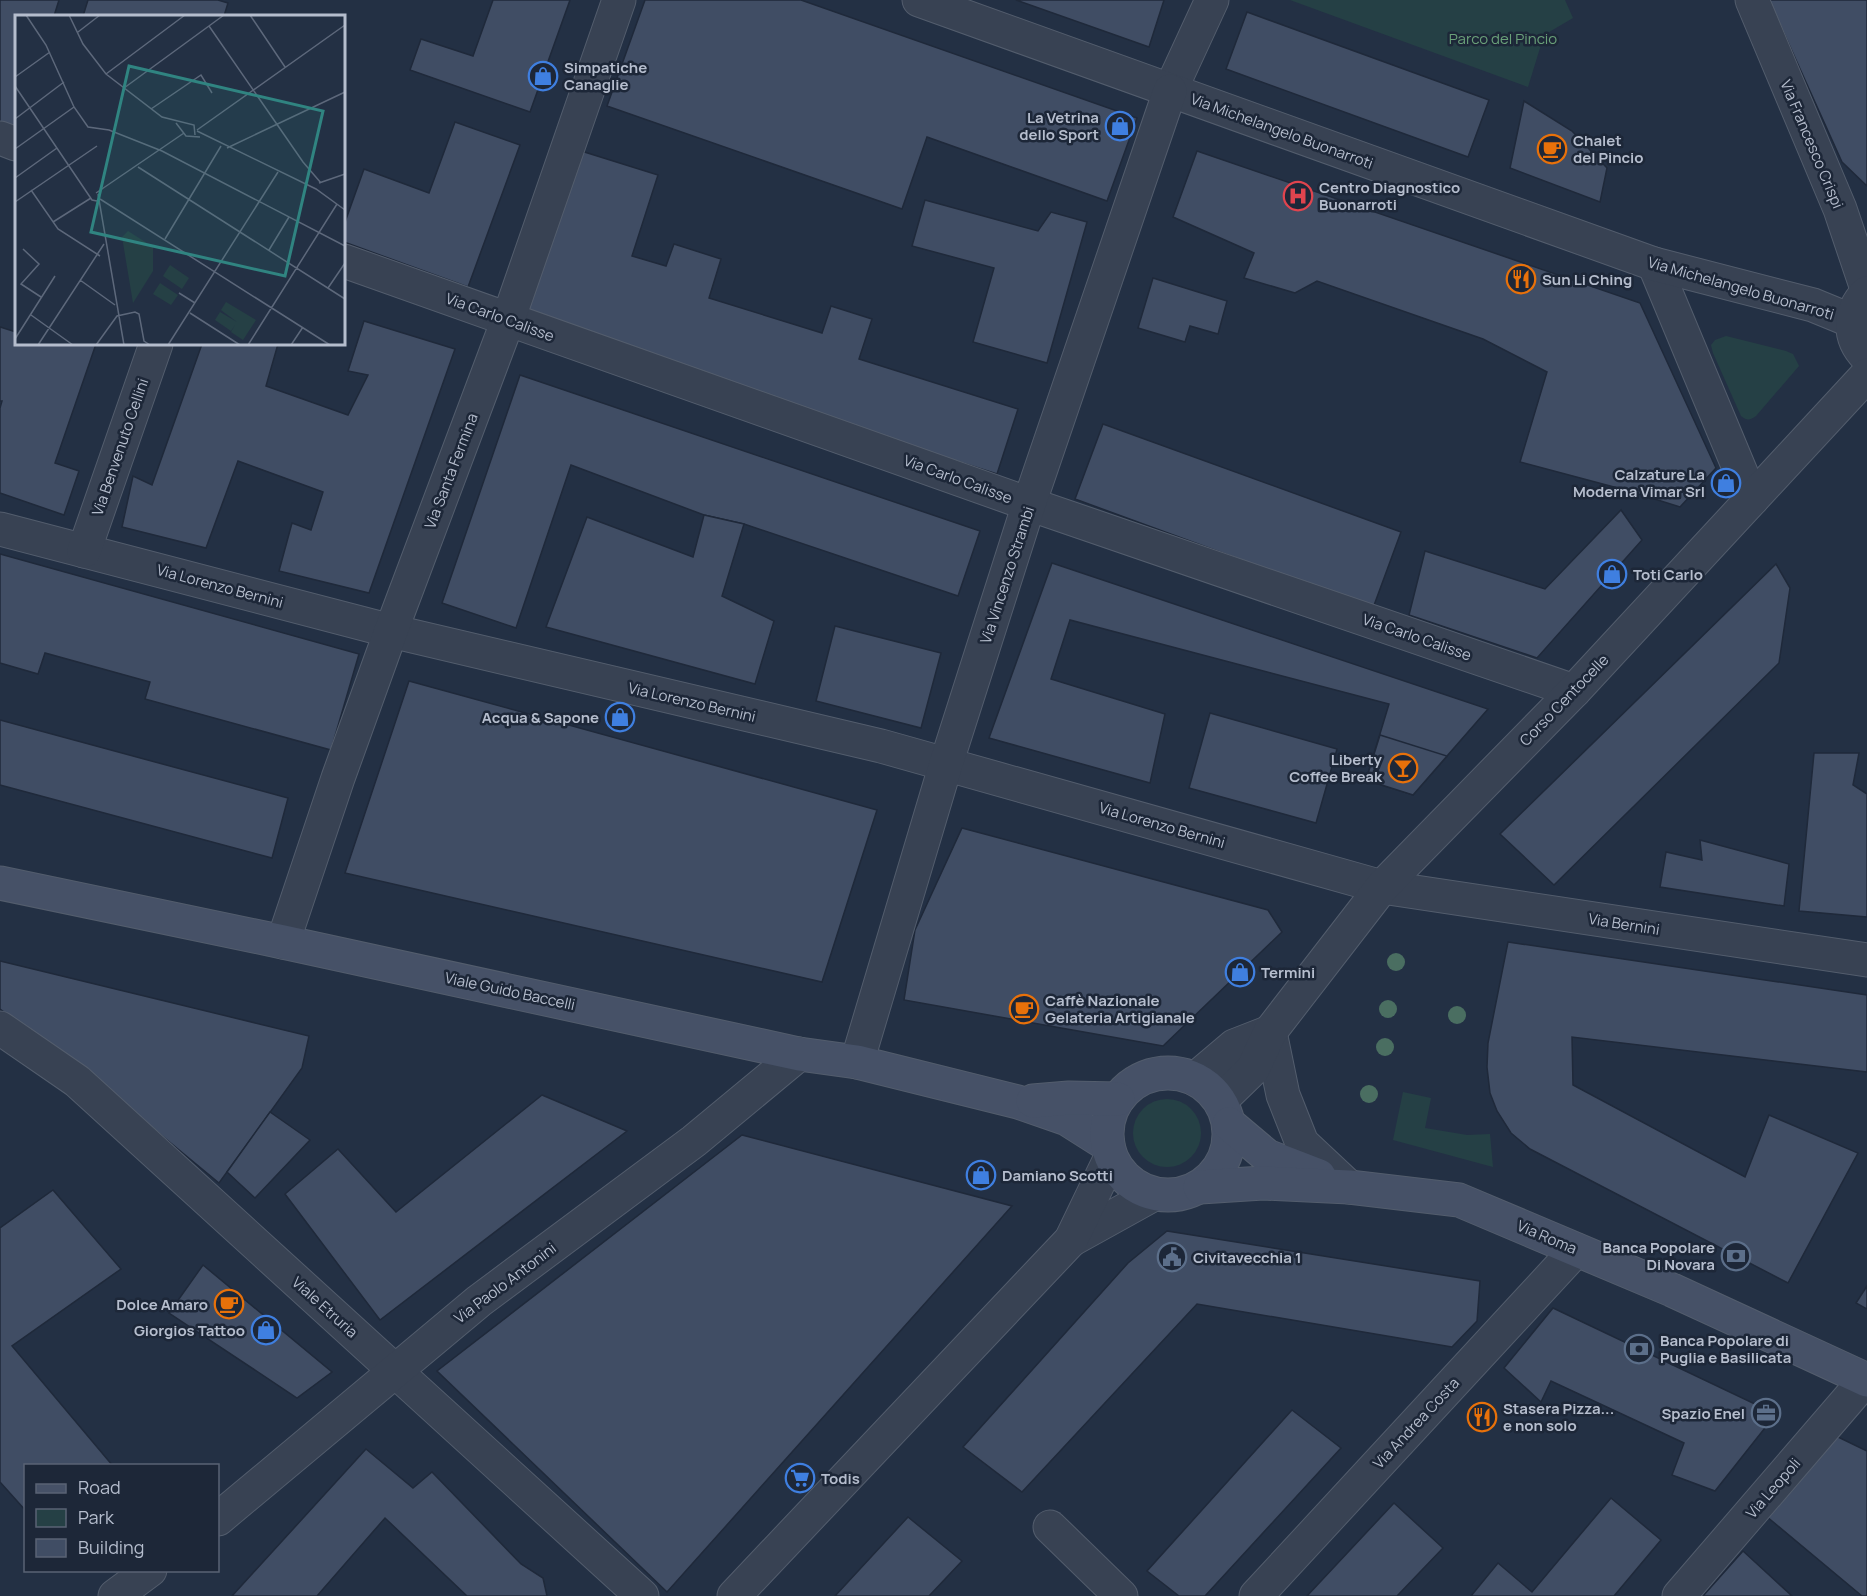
<svg xmlns="http://www.w3.org/2000/svg" width="1867" height="1596" font-family="Manrope,sans-serif">
<style>
.green{fill:#254045}
.building{fill:#404d64;stroke:#1f293a;stroke-width:1.5}
.lines{fill:none;stroke-linecap:round;stroke-linejoin:round}
.pedestrian-casing{stroke:#535d6d;stroke-width:35}
.minor-casing{stroke:#535d6d;stroke-width:35}
.tertiary-casing{stroke:#535d6d;stroke-width:35}
.secondary-casing{stroke:#535d6d;stroke-width:35}
.pedestrian{stroke:#384253;stroke-width:33}
.minor{stroke:#384253;stroke-width:33}
.tertiary{stroke:#384253;stroke-width:33}
.secondary{stroke:#465167;stroke-width:33}
.tree{fill:#4a6e61}
.labels{text-anchor:middle;dominant-baseline:central;stroke-width:5;stroke-linejoin:round;paint-order:stroke}
.park-label{font-size:15px;fill:#6aa079;stroke:#1d2738}
.poi-label{font-size:15px;font-weight:bold;fill:#b5bdcd;stroke:#1d2738;text-anchor:start}
.street-label{font-size:15px;fill:#b5bdcd;stroke:#1d2738}
.inset-road{fill:none;stroke:#5d687b;stroke-width:1.5}
.view{fill:#308481;fill-opacity:0.15;stroke:#308481;stroke-width:3}
.inset-edge{fill:none;stroke:#b5bdcd;stroke-width:3}
</style>
<rect width="100%" height="100%" fill="#233044"/>
<g class="green">
<polygon points="1290,0 1565,0 1573,18 1544,35 1528,87"/>
<path d="M 1726,336 L 1786,351 L 1793,354 L 1799,366 L 1756,416 C 1750,420 1747,421 1741,416 L 1713,353 L 1711,345 L 1715,340 Z"/>
<polygon points="1403,1092 1431,1098 1425,1128 1467,1135 1490,1134 1493,1167 1393,1140"/>
<circle cx="1167" cy="1133" r="34"/>
</g>
<g class="building">
<polygon points="0,0 59,0 54,16 16,16 16,128 0,123"/>
<polygon points="88,0 218,0 228,3 224,16 83,16"/>
<polygon points="493,0 570,0 530,112 410,70 421,39 473,56"/>
<polygon points="645,0 801,0 1137,118 1107,201 927,137 902,209 607,106"/>
<polygon points="1016,0 1164,0 1149,47"/>
<polygon points="1769,0 1867,0 1867,186 1842,162"/>
<polygon points="1247,12 1489,100 1468,157 1226,69"/>
<polygon points="1524,101 1572,131 1607,168 1600,202 1510,168"/>
<polygon points="455,122 520,145 468,287 344,242 344,225 364,169 429,193"/>
<polygon points="578,150 658,175 632,256 666,266 674,244 721,259 709,298 822,333 831,306 872,319 859,359 1018,409 997,474 522,322"/>
<polygon points="1197,151 1640,303 1716,468 1680,507 1629,491 1520,462 1547,372 1483,339 1317,281 1295,293 1244,278 1254,253 1173,217"/>
<polygon points="925,200 1038,231 1051,212 1087,222 1047,363 973,342 994,268 912,246"/>
<polygon points="1153,278 1227,301 1218,334 1190,326 1185,342 1138,328"/>
<polygon points="364,321 455,349 369,593 279,571 292,523 311,530 323,492 238,461 206,548 122,527 133,476 152,485 202,344 278,344 266,386 348,415 368,375 348,371"/>
<polygon points="0,327 16,332 16,344 96,344 55,463 79,471 64,515 0,493 0,408 2,401 0,401"/>
<polygon points="520,375 980,531 958,596 744,524 704,515 571,465 516,628 442,603"/>
<polygon points="1103,424 1401,532 1373,608 1075,499"/>
<polygon points="1621,510 1642,540 1537,658 1409,615 1425,551 1545,589"/>
<polygon points="704,515 744,524 722,596 774,621 755,684 546,627 587,517 693,557"/>
<polygon points="0,554 359,654 331,750 145,699 150,682 45,653 38,674 0,663"/>
<polygon points="1052,563 1488,709 1413,795 1366,780 1389,704 1070,620 1051,679 1165,714 1150,783 989,738"/>
<polygon points="1776,564 1790,588 1779,663 1554,885 1500,834"/>
<polygon points="835,626 941,653 921,728 816,701"/>
<polygon points="409,681 877,810 822,982 345,873"/>
<polygon points="1210,713 1337,749 1316,823 1189,788"/>
<polygon points="0,720 288,798 272,858 0,785"/>
<polygon points="1380,735 1447,756 1413,795 1366,780"/>
<polygon points="1814,753 1859,753 1853,785 1867,794 1867,917 1799,911"/>
<polygon points="962,828 1268,910 1282,932 1163,1046 904,1000 915,930"/>
<polygon points="1700,840 1789,864 1784,906 1660,887 1666,852 1702,860"/>
<polygon points="1508,942 1867,995 1867,1072 1572,1037 1573,1085 1745,1177 1769,1115 1858,1153 1788,1283 1530,1149 1511,1133 1497,1111 1490,1093 1487,1067 1488,1043"/>
<polygon points="0,961 309,1036 302,1068 219,1183 103,1087 0,1009"/>
<polygon points="542,1095 627,1131 380,1320 285,1194 338,1149 396,1212"/>
<polygon points="270,1112 310,1140 255,1198 227,1172"/>
<polygon points="742,1135 1012,1206 667,1592 437,1371"/>
<polygon points="53,1190 121,1269 12,1346 113,1466 26,1466 26,1511 0,1482 0,1228"/>
<polygon points="1167,1231 1480,1281 1477,1321 1452,1347 1197,1304 1022,1492 963,1447 1128,1263"/>
<polygon points="203,1265 332,1372 297,1398 169,1313"/>
<polygon points="1867,1286 1867,1309 1856,1303"/>
<polygon points="1553,1308 1776,1414 1715,1491 1672,1475 1684,1443 1551,1381 1541,1402 1504,1368"/>
<polygon points="1292,1410 1341,1448 1205,1596 1179,1596 1147,1571"/>
<polygon points="1836,1436 1867,1451 1867,1596 1862,1596 1766,1516"/>
<polygon points="366,1449 413,1488 432,1472 521,1564 543,1578 547,1596 467,1596 385,1518 317,1596 232,1596"/>
<polygon points="1611,1498 1661,1540 1614,1596 1471,1596 1498,1563 1532,1592"/>
<polygon points="1394,1503 1443,1548 1397,1596 1307,1596"/>
<polygon points="908,1517 962,1561 929,1596 835,1596"/>
<polygon points="1743,1551 1792,1596 1703,1596"/>
</g>
<g class="lines">
<g class="pedestrian-casing">
<g id="pedestrian">
<polyline points="1170,91 1212,0"/>
<polyline points="1654,264 1752,499"/>
</g>
</g>
<g class="minor-casing">
<g id="minor">
<polyline points="919,0 1654,264 1813,305 1852,321"/>
<polyline points="0,138 16,144"/>
<polyline points="344,261 1029,504 1574,691"/>
<polyline points="0,529 391,631 881,746 1382,887 1867,960"/>
<polyline points="84,551 156,344"/>
<polyline points="283,942 338,778 391,631 508,320 619,0"/>
<polyline points="0,1028 77,1081 642,1596"/>
<polyline points="857,1062 946,764 1029,504 1170,91"/>
<polyline points="218,1519 479,1301 694,1141 799,1054"/>
<polyline points="1050,1527 1121,1596"/>
<polyline points="115,1596 150,1570"/>
<polyline points="1256,1596 1576,1250"/>
<polyline points="1679,1596 1866,1379"/>
</g>
</g>
<g class="tertiary-casing">
<g id="tertiary">
<polyline points="1752,0 1840,209 1867,289"/>
<path d="M 1867,293 C 1848,312 1848,338 1867,357"/>
<polyline points="1270,1032 1283,1095 1302,1143 1349,1187"/>
<polyline points="1195,1079 1234,1046 1270,1032"/>
<polyline points="1220,1101 1253,1069 1270,1032 1382,887 1574,691 1867,375"/>
<polyline points="1071,1240 1154,1194"/>
<polyline points="734,1596 1071,1240 1111,1157"/>
</g>
</g>
<g class="secondary-casing">
<g id="secondary">
<polyline points="0,883 283,942 799,1054 857,1062 1018,1102 1067,1119 1108,1145"/>
<circle cx="1168" cy="1134" r="61"/>
<polyline points="1033,1101 1069,1098 1118,1099"/>
<polyline points="1229,1124 1267,1156 1319,1176"/>
<polyline points="1200,1187 1263,1183 1349,1187 1459,1200 1672,1290 1867,1380"/>
</g>
</g>
<use href="#pedestrian" class="pedestrian"/>
<use href="#minor" class="minor"/>
<use href="#tertiary" class="tertiary"/>
<use href="#secondary" class="secondary"/>
</g>
<g class="tree">
<circle cx="1396" cy="962" r="9"/>
<circle cx="1388" cy="1009" r="9"/>
<circle cx="1457" cy="1015" r="9"/>
<circle cx="1385" cy="1047" r="9"/>
<circle cx="1369" cy="1094" r="9"/>
</g>
<defs>
<g id="shop-ring" transform="scale(1.5)"><circle r="9.5" fill="#1d2738" stroke="#3f7fe0" stroke-width="1.5"/><path d="M-5-2.5h2.3a2.7 3.5 0 0 1 5.4 0H5L5.5 6h-11ZM-1.5-2.5h3a1.5 2.3 0 0 0-3 0Z" fill="#3f7fe0"/></g>
<g id="cafe-ring" transform="scale(1.5)"><circle r="9.5" fill="#1d2738" stroke="#e8710a" stroke-width="1.5"/><path d="M-5.5-4.5H6V0H3Q3 3.5 0 3.5H-2.5Q-5.5 3.5-5.5 0ZM3-3.2v2h1.7v-2ZM-6 4.5H4V6H-6Z" fill="#e8710a"/></g>
<g id="hospital-ring" transform="scale(1.5)"><circle r="9.5" fill="#1d2738" stroke="#e0444e" stroke-width="1.5"/><path d="M-5-5h3v3.5h4V-5h3V5h-3V1.5h-4V5h-3Z" fill="#e0444e"/></g>
<g id="restaurant-ring" transform="scale(1.5)"><circle r="9.5" fill="#1d2738" stroke="#e8710a" stroke-width="1.5"/><path d="M-5-6h1v4h1v-4h1v4h1v-4h1v5L-1.5 .5V6h-2V.5L-5-1ZM5-6V6H3V1.5H1.5Q1.5-4 5-6Z" fill="#e8710a"/></g>
<g id="bar-ring" transform="scale(1.5)"><circle r="9.5" fill="#1d2738" stroke="#e8710a" stroke-width="1.5"/><path d="M-6-5H6L.8 .8V4.5H3.5V6h-7V4.5H-.8V.8Z" fill="#e8710a"/></g>
<g id="bank-ring" transform="scale(1.5)"><circle r="9.5" fill="#1d2738" stroke="#5c6f8a" stroke-width="1.5"/><path d="M-6-4H6V4H-6ZM0-2.3a2.3 2.3 0 1 0 0 4.6a2.3 2.3 0 1 0 0-4.6Z" fill="#5c6f8a"/></g>
<g id="civic-ring" transform="scale(1.5)"><circle r="9.5" fill="#1d2738" stroke="#5c6f8a" stroke-width="1.5"/><path d="M-.6-6.5H3V-4.5H.6V-3L4-1V1h2V6H-6V1h2V-1L-.6-3ZM-1.2 2.5V6h2.4V2.5Z" fill="#5c6f8a"/></g>
<g id="office-ring" transform="scale(1.5)"><circle r="9.5" fill="#1d2738" stroke="#5c6f8a" stroke-width="1.5"/><path d="M-6-3h4V-5.5h4V-3h4V5H-6ZM-1-4.5V-3h2v-1.5ZM-6 0V1H6V0Z" fill="#5c6f8a"/></g>
<g id="supermarket-ring" transform="scale(1.5)"><circle r="9.5" fill="#1d2738" stroke="#3f7fe0" stroke-width="1.5"/><path d="M-6-5.5h2.5l.6 2H6L4.5 2H-2.5L-4.4-4H-6ZM-1.5 3.2a1.3 1.3 0 1 0 .1 0ZM3 3.2a1.3 1.3 0 1 0 .1 0Z" fill="#3f7fe0"/></g>
</defs>
<g fill-rule="evenodd">
<use href="#shop-ring" x="543" y="76"/>
<use href="#shop-ring" x="1120" y="126"/>
<use href="#cafe-ring" x="1552" y="149"/>
<use href="#hospital-ring" x="1298" y="196"/>
<use href="#restaurant-ring" x="1521" y="279"/>
<use href="#shop-ring" x="1726" y="483"/>
<use href="#shop-ring" x="1612" y="574"/>
<use href="#shop-ring" x="620" y="717"/>
<use href="#bar-ring" x="1403" y="768"/>
<use href="#shop-ring" x="1240" y="972"/>
<use href="#cafe-ring" x="1024" y="1009"/>
<use href="#shop-ring" x="981" y="1175"/>
<use href="#bank-ring" x="1736" y="1256"/>
<use href="#civic-ring" x="1172" y="1257"/>
<use href="#cafe-ring" x="229" y="1304"/>
<use href="#shop-ring" x="266" y="1330"/>
<use href="#bank-ring" x="1639" y="1349"/>
<use href="#office-ring" x="1766" y="1413"/>
<use href="#restaurant-ring" x="1482" y="1417"/>
<use href="#supermarket-ring" x="800" y="1478"/>
</g>
<g class="labels">
<g class="park-label">
<text x="1503" y="38">Parco del Pincio</text>
</g>
<g class="poi-label">
<text x="564" y="67">Simpatiche<tspan x="564" dy="17">Canaglie</tspan></text>
<text x="1099" y="117" text-anchor="end">La Vetrina<tspan x="1099" dy="17">dello Sport</tspan></text>
<text x="1573" y="140">Chalet<tspan x="1573" dy="17">del Pincio</tspan></text>
<text x="1319" y="187">Centro Diagnostico<tspan x="1319" dy="17">Buonarroti</tspan></text>
<text x="1542" y="279">Sun Li Ching</text>
<text x="1705" y="474" text-anchor="end">Calzature La<tspan x="1705" dy="17">Moderna Vimar Srl</tspan></text>
<text x="1633" y="574">Toti Carlo</text>
<text x="599" y="717" text-anchor="end">Acqua &amp; Sapone</text>
<text x="1382" y="759" text-anchor="end">Liberty<tspan x="1382" dy="17">Coffee Break</tspan></text>
<text x="1261" y="972">Termini</text>
<text x="1045" y="1000">Caffè Nazionale<tspan x="1045" dy="17">Gelateria Artigianale</tspan></text>
<text x="1002" y="1175">Damiano Scotti</text>
<text x="1715" y="1247" text-anchor="end">Banca Popolare<tspan x="1715" dy="17">Di Novara</tspan></text>
<text x="1193" y="1257">Civitavecchia 1</text>
<text x="208" y="1304" text-anchor="end">Dolce Amaro</text>
<text x="245" y="1330" text-anchor="end">Giorgios Tattoo</text>
<text x="1660" y="1340">Banca Popolare di<tspan x="1660" dy="17">Puglia e Basilicata</tspan></text>
<text x="1503" y="1408">Stasera Pizza...<tspan x="1503" dy="17">e non solo</tspan></text>
<text x="1745" y="1413" text-anchor="end">Spazio Enel</text>
<text x="821" y="1478">Todis</text>
</g>
<g class="street-label">
<text transform="translate(1282 131) rotate(20)">Via Michelangelo Buonarroti</text>
<text transform="translate(1812 144) rotate(67)">Via Francesco Crispi</text>
<text transform="translate(1741 288) rotate(16)">Via Michelangelo Buonarroti</text>
<text transform="translate(500 317) rotate(20)">Via Carlo Calisse</text>
<text transform="translate(120 447) rotate(-71)">Via Benvenuto Cellini</text>
<text transform="translate(451 471) rotate(-69)">Via Santa Fermina</text>
<text transform="translate(958 479) rotate(20)">Via Carlo Calisse</text>
<text transform="translate(1007 575) rotate(-72)">Via Vincenzo Strambi</text>
<text transform="translate(220 586) rotate(15)">Via Lorenzo Bernini</text>
<text transform="translate(1417 637) rotate(19)">Via Carlo Calisse</text>
<text transform="translate(1564 700) rotate(-46)">Corso Centocelle</text>
<text transform="translate(692 702) rotate(13)">Via Lorenzo Bernini</text>
<text transform="translate(1162 825) rotate(16)">Via Lorenzo Bernini</text>
<text transform="translate(1624 924) rotate(9)">Via Bernini</text>
<text transform="translate(510 991) rotate(12)">Viale Guido Baccelli</text>
<text transform="translate(1547 1237) rotate(23)">Via Roma</text>
<text transform="translate(505 1283) rotate(-37)">Via Paolo Antonini</text>
<text transform="translate(325 1307) rotate(42)">Viale Etruria</text>
<text transform="translate(1416 1423) rotate(-47)">Via Andrea Costa</text>
<text transform="translate(1773 1488) rotate(-49)">Via Leopoli</text>
</g>
</g>
<g transform="translate(15 15)">
<rect width="330" height="330" fill="#233044"/>
<path d="M 113,216 L 138,232 L 138,256 L 118,288 L 107,222 ZM 155,250 L 174,263 L 167,274 L 148,261 ZM 145,268 L 163,280 L 156,290 L 138,279 ZM 211,287 L 241,305 L 228,325 L 216,317 L 220,310 L 216,316 L 200,305 L 205,297 L 222,307 L 206,295 Z" fill="#254045"/>
<path class="inset-road" d="M 11,0 L 31,30 L 59,92 L 73,112 L 94,115 L 147,136 L 330,231M 54,0 L 68,29 L 91,59 L 147,102 L 179,110 L 180,120M 235,0 L 270,52M 194,11 L 288,147 L 306,168M 63,17 L 85,0M 91,59 L 170,0M 0,62 L 35,37M 0,71 L 77,185 L 82,186M 109,73 L 209,0M 136,94 L 186,60 L 197,78M 0,104 L 49,67M 161,108 L 171,121 L 185,122M 182,115 L 330,10M 182,116 L 301,174 L 330,195M 212,133 L 330,77M 0,134 L 59,92M 123,152 L 330,284M 0,163 L 42,133M 304,168 L 330,159M 16,175 L 43,214 L 85,241M 81,178 L 169,118M 83,179 L 109,330M 85,184 L 315,330M 0,187 L 82,131M 38,207 L 76,183M 150,224 L 206,131M 8,234 L 24,249 L 6,269 L 26,282M 254,235 L 274,202M 65,265 L 100,290M 313,273 L 330,248M 164,278 L 180,288M 175,298 L 225,330M 16,300 L 58,330M 0,324 L 40,261M 23,330 L 89,229M 81,330 L 102,301 L 120,297 L 124,299 L 129,326 L 135,330M 153,330 L 263,157M 233,330 L 322,189M 276,330 L 288,312"/>
<path class="view" d="M 114,51 L 308,96 L 270,261 L 76,217 Z"/>
<rect width="330" height="330" class="inset-edge"/>
</g>
<rect x="24" y="1464" width="195" height="108" fill="#1d2738" stroke="#5a6374" stroke-width="1.5"/>
<rect x="36" y="1484" width="30" height="9" fill="#465167" stroke="#5a6374" stroke-width="1.5"/>
<text x="78" y="1494" font-size="18" fill="#b5bdcd">Road</text>
<rect x="36" y="1509" width="30" height="18" fill="#254045" stroke="#5a6374" stroke-width="1.5"/>
<text x="78" y="1524" font-size="18" fill="#b5bdcd">Park</text>
<rect x="36" y="1539" width="30" height="18" fill="#404d64" stroke="#5a6374" stroke-width="1.5"/>
<text x="78" y="1554" font-size="18" fill="#b5bdcd">Building</text>
</svg>
